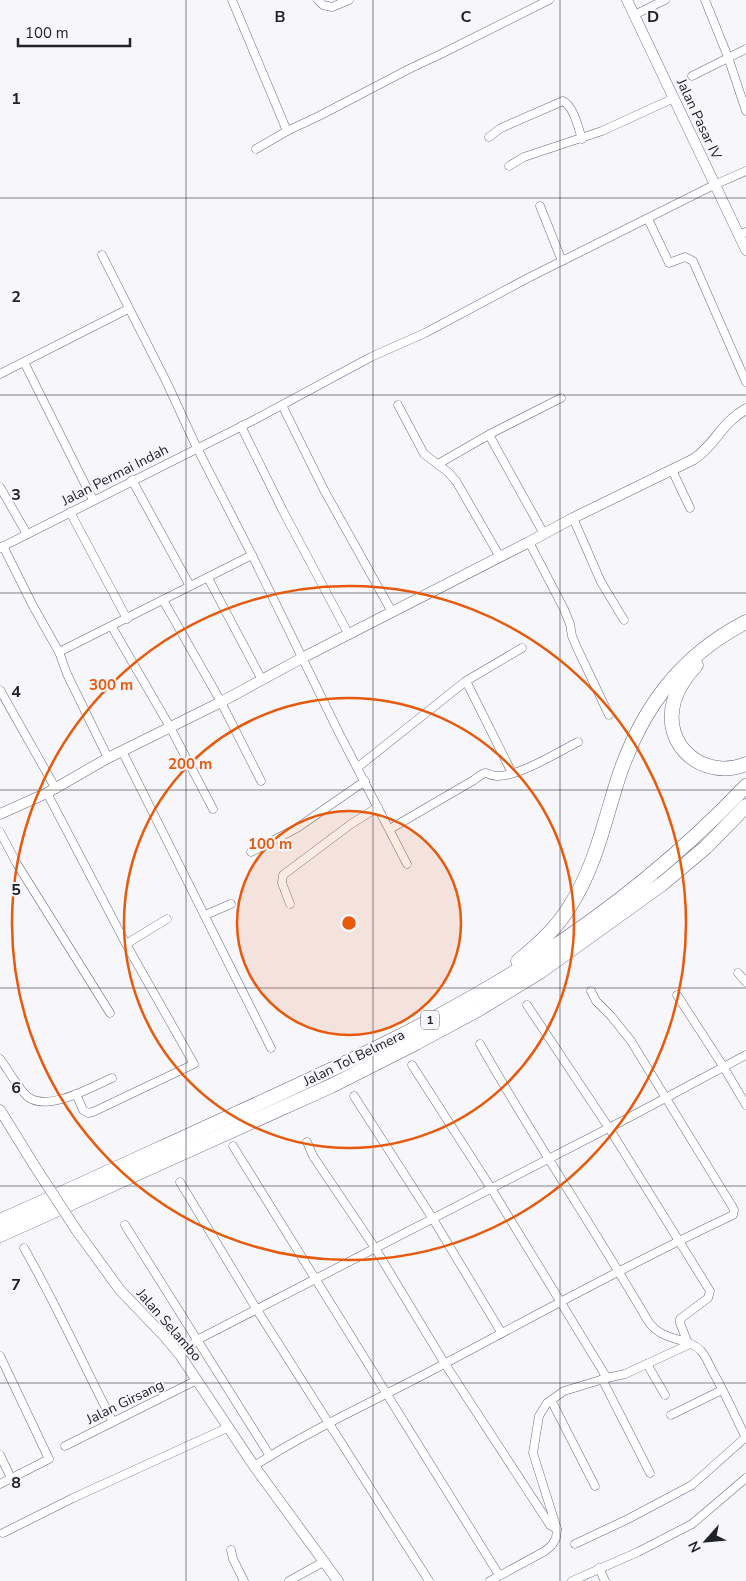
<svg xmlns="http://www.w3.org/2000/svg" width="746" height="1581" font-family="'Nunito Sans',sans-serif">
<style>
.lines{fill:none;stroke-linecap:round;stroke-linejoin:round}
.minor-casing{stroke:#686b7f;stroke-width:9}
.tertiary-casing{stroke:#686b7f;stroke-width:11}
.motorway-casing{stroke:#686b7f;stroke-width:15}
.minor{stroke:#fff;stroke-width:8}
.tertiary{stroke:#fff;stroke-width:10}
.motorway{stroke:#fff;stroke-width:14}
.tertiary-bridge-casing{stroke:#686b7f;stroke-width:11;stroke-linecap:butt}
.tertiary-bridge{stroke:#fff;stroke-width:10}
.grid{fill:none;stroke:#21232b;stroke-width:1;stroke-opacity:0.55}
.ring{fill:none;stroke:#e8590c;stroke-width:2.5}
.labels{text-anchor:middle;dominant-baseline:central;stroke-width:4;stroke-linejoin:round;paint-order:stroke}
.shield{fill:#f6f6fb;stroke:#616269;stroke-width:1}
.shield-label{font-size:12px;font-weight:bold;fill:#21232b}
.street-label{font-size:14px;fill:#21232b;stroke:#f6f6fb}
.grid-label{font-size:16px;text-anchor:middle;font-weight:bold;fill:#21232b;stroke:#f6f6fb;stroke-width:4;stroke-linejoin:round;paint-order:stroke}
.centre{fill:#e8590c;stroke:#f6f6fb;stroke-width:2.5}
.ring-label{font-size:15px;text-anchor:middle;font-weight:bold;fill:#e8590c;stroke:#f6f6fb;stroke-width:4;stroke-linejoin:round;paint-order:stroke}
</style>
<rect width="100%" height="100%" fill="#f6f6fb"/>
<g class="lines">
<g class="minor-casing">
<g id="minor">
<polyline points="232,0 287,131"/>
<polyline points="318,0 323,5 332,7 349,0"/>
<polyline points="705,0 728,57 746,111"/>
<polyline points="634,15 665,0"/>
<polyline points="692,76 746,49"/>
<path d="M 489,137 L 501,128 L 563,101 C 574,107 578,127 582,139"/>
<polyline points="256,149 287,131 319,116 411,68 441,54 549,0"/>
<polyline points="509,166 524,157 602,131 674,98"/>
<polyline points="648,219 669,263 685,257 693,261 746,382"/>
<polyline points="739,235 746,232"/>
<polyline points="102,255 166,381 197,448 252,555 339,733 407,864"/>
<polyline points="562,261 714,185 746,171"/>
<polyline points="24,362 93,500"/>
<polyline points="0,374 128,309"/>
<polyline points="282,405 324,490 392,612"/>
<polyline points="398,405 424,454 448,472 456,481 500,557"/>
<polyline points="241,426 283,511 349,635"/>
<polyline points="489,435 544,534"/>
<polyline points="438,464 492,433 561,398"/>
<polyline points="672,470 690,508"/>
<polyline points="132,480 190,586"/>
<polyline points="0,487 27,534"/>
<polyline points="70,512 127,619"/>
<polyline points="573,518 601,582 624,620"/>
<polyline points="529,542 564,609 570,624 572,636 578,650 609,715"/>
<polyline points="3,546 33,606 59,652 67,674 108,758"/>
<polyline points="0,548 254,420 371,357 425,333 528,278 562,261 540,206"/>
<polyline points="208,578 262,680"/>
<polyline points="163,600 221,702 261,781"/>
<polyline points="112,627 170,727 213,809"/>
<polyline points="59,652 252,555"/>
<polyline points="466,681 512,773"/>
<polyline points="0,690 56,789"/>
<polyline points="122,751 271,1048"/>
<polyline points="358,767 466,681 522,648"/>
<polyline points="47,793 126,944 194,1064 93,1112 88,1113 83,1110 76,1094"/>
<path d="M 390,829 L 474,780 C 492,766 484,777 498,776 C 520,776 558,752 578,742"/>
<polyline points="0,832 17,864 110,1013"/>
<polyline points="251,852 297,828 365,781"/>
<polyline points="290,904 282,883 283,875 351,824 378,807"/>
<polyline points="205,915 231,904"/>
<polyline points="126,944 167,919"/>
<polyline points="738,973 746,982"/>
<polyline points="677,995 723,1066 746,1105"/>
<polyline points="527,1005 609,1128 710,1291 708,1298 680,1319 680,1323 687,1341"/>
<path d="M 480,1044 C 533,1138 594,1228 648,1321 C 663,1343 687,1336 701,1351 C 706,1356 709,1365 713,1372 C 725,1393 735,1416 746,1438"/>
<path d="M 0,1059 C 7,1068 20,1091 28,1097 C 49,1112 91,1087 112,1078"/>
<polyline points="412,1065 491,1188 607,1378"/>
<polyline points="354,1096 433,1219 501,1332"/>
<polyline points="307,1142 313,1156 375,1248 445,1364 550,1525 557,1529"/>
<polyline points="233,1146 499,1575"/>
<polyline points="180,1182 257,1310 429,1581"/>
<polyline points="125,1225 270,1456"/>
<path d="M 24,1248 C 56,1304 83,1364 113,1422"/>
<polyline points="180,1355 197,1340 628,1118 746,1055"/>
<polyline points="0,1356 49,1459 0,1484"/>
<polyline points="647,1364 665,1395"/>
<polyline points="602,1379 650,1473"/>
<polyline points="551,1400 595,1486"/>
<polyline points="671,1415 722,1390"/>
<polyline points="65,1446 197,1380"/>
<polyline points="0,1455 11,1478"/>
<path d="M 254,1466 C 315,1427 381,1398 444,1364 C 540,1313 635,1261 733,1215 L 734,1210 L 732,1206 L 631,1041 L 611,1016 L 596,1001 L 591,991"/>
<polyline points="3,1533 73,1498 229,1427"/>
<polyline points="575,1544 628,1519 692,1485 746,1437"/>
<polyline points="231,1550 233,1559 244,1581"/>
<polyline points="599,1568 605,1581"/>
<polyline points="289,1581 325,1561"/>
<polyline points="490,1581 545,1551 552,1545 556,1538 557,1529 533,1453 539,1416 547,1403 564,1391 607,1378 625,1374 690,1344"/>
<polyline points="572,1581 638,1552 692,1524 746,1478"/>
</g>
</g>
<g class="tertiary-casing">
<g id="tertiary">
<polyline points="627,0 746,250"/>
<path d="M 0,814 L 47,793 L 108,758 L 221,702 L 302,658 L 529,542 L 573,518 L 694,459 C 716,444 721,423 746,409"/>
<polyline points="0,1110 34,1165"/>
<polyline points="77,1231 120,1290 165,1337 180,1355 254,1466 338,1581"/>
</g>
</g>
<g class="motorway-casing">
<g id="motorway">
<path d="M 696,665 C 687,675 678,687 674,701 C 661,746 704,781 746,764"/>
<path d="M 518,961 C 538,945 557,928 570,906 C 595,867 604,823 618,779 C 641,709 680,656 746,622"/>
<path d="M 0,1221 C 77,1187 154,1151 231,1116 C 334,1069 438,1022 534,960 C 610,911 683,852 746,786"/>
<polyline points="0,1235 331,1086 416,1043 479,1009 541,971 662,884 706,847 746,806"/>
</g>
</g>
<use href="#minor" class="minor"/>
<use href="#tertiary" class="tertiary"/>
<use href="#motorway" class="motorway"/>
<g class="tertiary-bridge-casing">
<polyline id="tertiary-bridge" points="34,1165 77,1231"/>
</g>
<use href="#tertiary-bridge" class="tertiary-bridge"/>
</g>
<path class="grid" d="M 186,0 L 186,1581M 373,0 L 373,1581M 560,0 L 560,1581M 0,198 L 746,198M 0,395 L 746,395M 0,593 L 746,593M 0,790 L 746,790M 0,988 L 746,988M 0,1186 L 746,1186M 0,1383 L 746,1383"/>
<circle cx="349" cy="923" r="112" fill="#e8590c" fill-opacity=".12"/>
<g class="ring">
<circle cx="349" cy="923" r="112"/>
<circle cx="349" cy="923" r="225"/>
<circle cx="349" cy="923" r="337"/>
</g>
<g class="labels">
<rect class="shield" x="421" y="1010.5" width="18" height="19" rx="4"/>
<g class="shield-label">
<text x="430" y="1020">1</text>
</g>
<g class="street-label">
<text transform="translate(699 119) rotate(65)">Jalan Pasar IV</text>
<text transform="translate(115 475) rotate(-27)">Jalan Permai Indah</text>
<text transform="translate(354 1058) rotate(-26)">Jalan Tol Belmera</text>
<text transform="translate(169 1325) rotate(49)">Jalan Selambo</text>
<text transform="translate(125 1402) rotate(-26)">Jalan Girsang</text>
</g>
</g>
<g class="grid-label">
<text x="280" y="22">B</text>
<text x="466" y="22">C</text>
<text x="653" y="22">D</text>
<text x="16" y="104">1</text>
<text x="16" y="302">2</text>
<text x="16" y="500">3</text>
<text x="16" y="697">4</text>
<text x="16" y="895">5</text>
<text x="16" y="1093">6</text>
<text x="16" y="1290">7</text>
<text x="16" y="1488">8</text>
</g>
<circle cx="349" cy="923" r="8" class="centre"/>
<g class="ring-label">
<text x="111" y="690">300 m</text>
<text x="190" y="769">200 m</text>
<text x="270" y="849">100 m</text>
</g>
<g transform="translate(706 1541) rotate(243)" stroke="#f6f6fb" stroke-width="4" paint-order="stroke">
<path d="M0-4L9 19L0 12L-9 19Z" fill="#21232b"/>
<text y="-8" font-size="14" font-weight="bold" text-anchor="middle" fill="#21232b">N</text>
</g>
<path d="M18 38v8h112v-8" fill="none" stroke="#21232b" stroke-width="2.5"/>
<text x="25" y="38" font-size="15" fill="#21232b" stroke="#f6f6fb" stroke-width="4" paint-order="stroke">100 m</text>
</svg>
